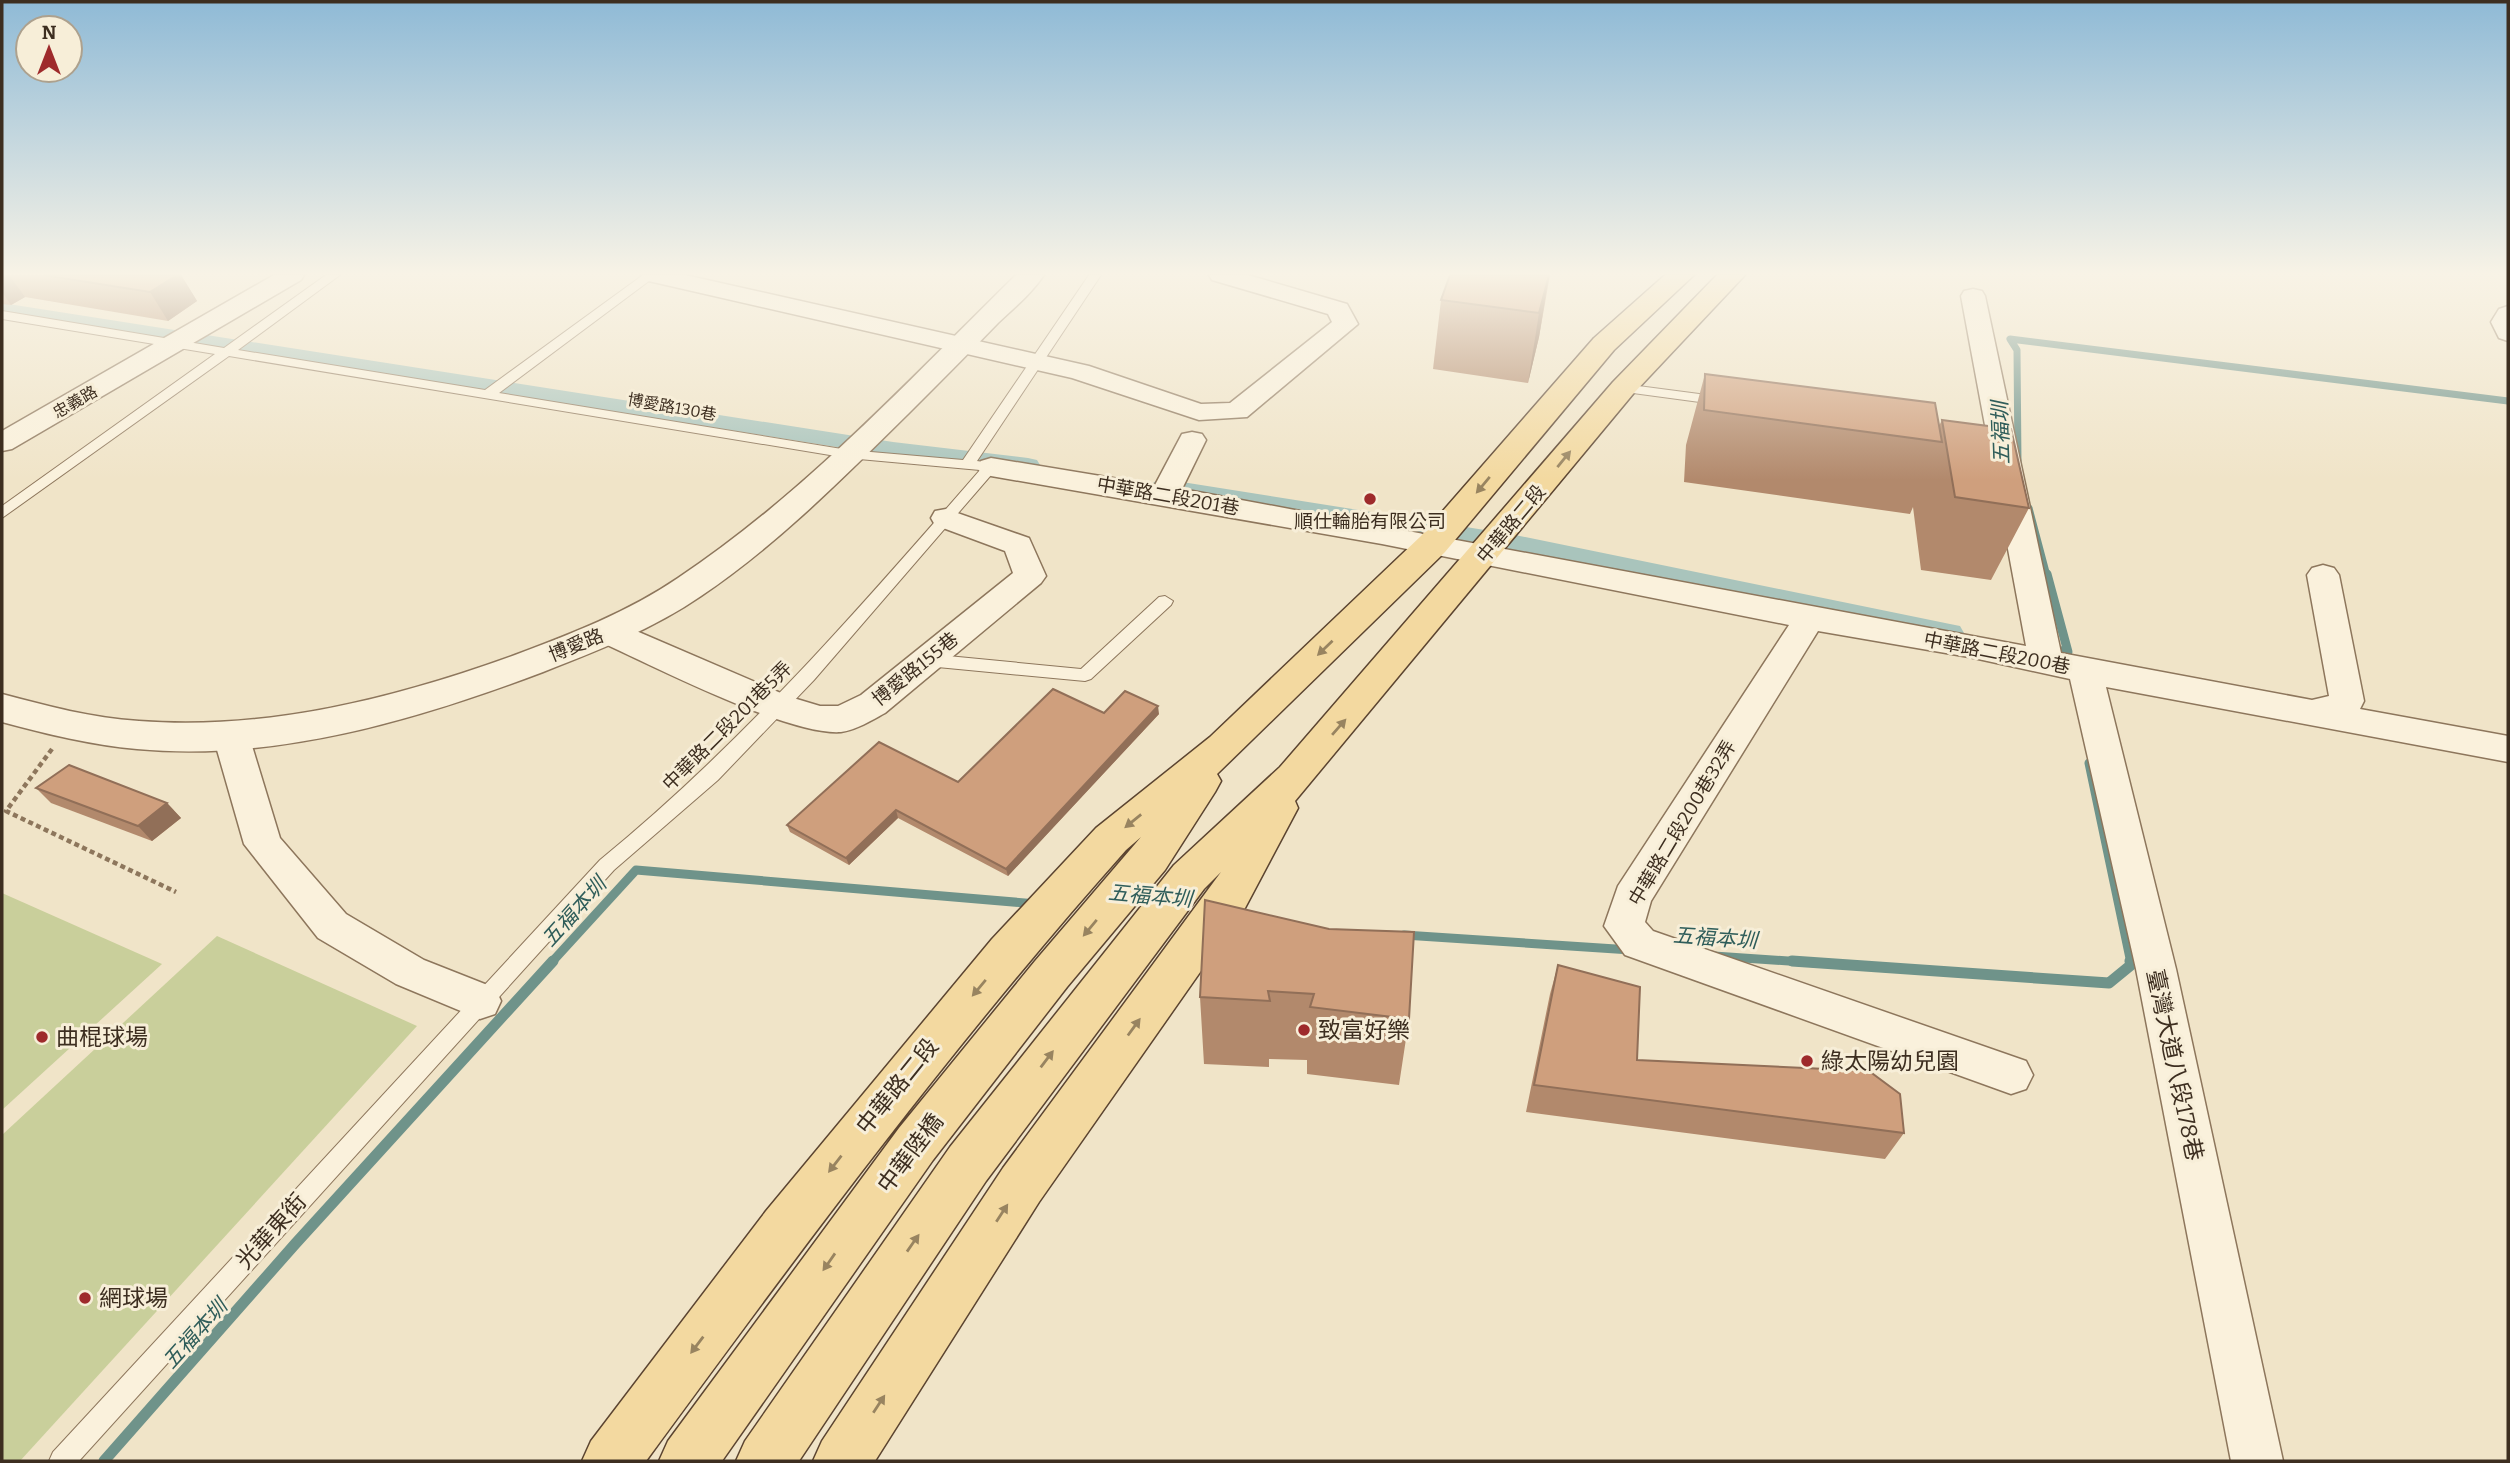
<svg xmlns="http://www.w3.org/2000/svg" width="2510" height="1463" font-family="Bitter,'Noto Sans TC',serif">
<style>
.green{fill:#c9cf9b}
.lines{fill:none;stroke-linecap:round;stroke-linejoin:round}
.stream-far2{stroke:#6f938a;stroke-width:7}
.stream-far1{stroke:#6f938a;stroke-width:9}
.stream{stroke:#6f938a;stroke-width:11}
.canal{fill:#a9c4bc;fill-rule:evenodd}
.service-casing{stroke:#8d765c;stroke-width:2}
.minor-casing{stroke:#8d765c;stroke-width:3}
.tertiary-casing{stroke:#8d765c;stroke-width:3}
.primary-casing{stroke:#5b4430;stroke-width:3}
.path{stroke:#8d765c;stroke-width:4.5;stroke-dasharray:5 3.5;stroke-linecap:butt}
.service{fill:#faf1dc;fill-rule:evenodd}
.minor{fill:#faf1dc;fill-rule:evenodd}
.tertiary{fill:#faf1dc;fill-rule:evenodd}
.primary{fill:#f3d9a0;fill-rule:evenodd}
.wall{fill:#b2896c}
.shaded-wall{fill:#916f58}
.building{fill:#cf9f7d;stroke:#916f58;stroke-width:2}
.oneway{fill:#988460}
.poi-dot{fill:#9e2a2b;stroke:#f7eed8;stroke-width:2.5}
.labels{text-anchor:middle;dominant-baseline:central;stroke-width:6;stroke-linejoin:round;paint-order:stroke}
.far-street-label{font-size:16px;fill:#3d2e20;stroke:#f7eed8}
.street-label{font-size:19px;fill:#3d2e20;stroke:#f7eed8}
.poi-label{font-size:19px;fill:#3d2e20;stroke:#f7eed8}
.water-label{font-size:21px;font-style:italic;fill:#2f5d5a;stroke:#f7eed8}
.near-poi-label{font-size:23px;fill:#3d2e20;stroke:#f7eed8;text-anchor:start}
.near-street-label{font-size:23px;fill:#3d2e20;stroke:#f7eed8}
</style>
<rect width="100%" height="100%" fill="#f0e4c8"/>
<g class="green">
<polygon points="2,893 162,964 2,1110"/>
<polygon points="217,936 417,1026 20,1461 2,1461 2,1135"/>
</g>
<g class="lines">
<g class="stream-far2">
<polyline points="2018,464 2017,350 2010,339 2508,401"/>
<polyline points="2029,508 2047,576"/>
</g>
<g class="stream-far1">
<polyline points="2047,574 2068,652 2049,649"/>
<polyline points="2089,763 2131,963"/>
<polyline points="1404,935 1631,950"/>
<polyline points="1714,956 1817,963"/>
<polyline points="551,963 636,870 1037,904"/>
</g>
<g class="stream">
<polyline points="1792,961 2109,983 2131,965 2130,961"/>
<polyline points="104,1461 296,1243 553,961"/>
</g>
<g class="canal">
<polygon points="2,303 893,442 1028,458 1037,460 1040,465 1037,470 1028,472 893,456 2,315"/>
<polygon points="1163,479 1510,534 1950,624 1960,626 1964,633 1960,640 1950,642 1510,550 1154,492 1151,487 1154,482"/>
</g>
<g class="service-casing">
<g id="service">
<path d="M 326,275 L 340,275 L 238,350 L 485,390 L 643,275 L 657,275 L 499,393 L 848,450 L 963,460 L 1089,275 L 1101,275 L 977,461 L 996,464 L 998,467 L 814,680 L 718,780 L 614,870 L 79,1461 L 49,1461 L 53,1452 L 600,860 C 742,744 860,608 980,470 L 848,458 L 229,356 L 2,518 L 2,506 L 215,354 L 2,319 L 2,311 L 224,348 Z"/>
<polygon points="1623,384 1722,397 1729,401 1722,405 1618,391 1618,385"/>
<polygon points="1165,596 1173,601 1171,605 1091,679 1085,681 927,666 919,660 927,654 1081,669 1159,597"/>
</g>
</g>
<g class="minor-casing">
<g id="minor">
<polygon points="274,275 304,275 301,280 12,449 2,451 2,431"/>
<polygon points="641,275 685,275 1089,366 1201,404 1230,403 1332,322 1328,314 1212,280 1209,275 1248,275 1347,304 1358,324 1247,417 1199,420 1072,378 653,282 644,280"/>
<polygon points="1973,289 1982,291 1985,296 2061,653 2312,700 2329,696 2307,575 2312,568 2323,565 2334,568 2339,575 2364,701 2360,709 2508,736 2508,762 2106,687 2176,969 2283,1461 2231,1461 2136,969 2070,679 1969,657 1818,631 1651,901 1645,922 1653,931 2026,1061 2033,1075 2026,1089 2011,1094 1625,955 1604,926 1618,886 1789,625 1382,544 991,476 981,473 977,467 981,461 991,458 1155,485 1182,434 1192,432 1202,434 1206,440 1182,489 2026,646 1961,296 1964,291"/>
<polygon points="2508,306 2508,341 2499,338 2491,322 2499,309"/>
<path d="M 946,509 L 1029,538 L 1046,576 L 1041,583 L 885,713 C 872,720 856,730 841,732 C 788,736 650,664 596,640 L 592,632 L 596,624 L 608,621 L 620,624 L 790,697 L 820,706 L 838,706 L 861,695 L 1013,573 L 1005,551 L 935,525 L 931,518 L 935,511 Z"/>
<polygon points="231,723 243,727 249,736 280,838 346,914 424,960 495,988 501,1001 495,1014 480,1019 396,984 318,938 244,844 213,736 219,727"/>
</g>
</g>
<g class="tertiary-casing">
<path id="tertiary" d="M 1016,275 L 1044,275 C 1032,293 1014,308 998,323 C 969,353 939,383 909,413 C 844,477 777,545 701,596 C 653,629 597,651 543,672 C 416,720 275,762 137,749 C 91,745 47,734 2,722 L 2,694 C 47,706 92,718 139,721 C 267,731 396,698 515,655 C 571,634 628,612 678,578 C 803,495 909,380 1016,275 Z"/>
</g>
<g class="primary-casing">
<g id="primary">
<path d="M 1665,275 L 1694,275 L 1614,350 L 1445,552 L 1217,774 L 1221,781 L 1215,792 L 1165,870 L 1067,987 L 933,1160 L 722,1461 L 659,1461 L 668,1441 L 899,1128 L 1035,961 L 1141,837 L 1126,850 C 953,1044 799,1252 646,1461 L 582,1461 L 591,1441 L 766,1211 L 992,939 L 1096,828 L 1210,737 L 1421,536 L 1594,338 Z"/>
<polygon points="1717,275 1745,275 1633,394 1295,801 1298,808 1245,908 1039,1202 875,1461 813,1461 822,1441 1003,1168 1221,872 1204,889 986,1181 799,1461 736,1461 745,1441 950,1147 1174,865 1280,767 1613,382"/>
</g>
</g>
<polyline class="path" points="52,749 6,811 176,892"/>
<use href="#service" class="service"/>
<use href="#minor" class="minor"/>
<use href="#tertiary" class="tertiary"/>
<use href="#primary" class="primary"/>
</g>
<g class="wall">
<polygon points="2,275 181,275 197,301 168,321 25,297 11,305 2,304"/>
<polygon points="1550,275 1539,337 1528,383 1433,369 1441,300"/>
<polygon points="1705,374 1939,426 1942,420 2029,508 1991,580 1921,570 1913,507 1910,514 1684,482 1686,445"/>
<polygon points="1104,713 1159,714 1008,876 898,818 849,865 790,832 787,825 958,782"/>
<polygon points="36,788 167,803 181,818 152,841 51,803"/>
<polygon points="1205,900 1409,1019 1399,1085 1307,1074 1307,1060 1269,1059 1269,1067 1204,1064 1200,997"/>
<polygon points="1558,965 1637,1060 1904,1133 1885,1159 1526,1112 1550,994"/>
</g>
<g class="shaded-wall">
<polygon points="2,275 9,275 25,297 11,305 2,292"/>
<polygon points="177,275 181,275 197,301 168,321 150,292"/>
<polygon points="1549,275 1539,337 1528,383 1539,313"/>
<polygon points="1158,706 1159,714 1008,876 1006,869"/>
<polygon points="167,803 181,818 152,841 138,826"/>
<polygon points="896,810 898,818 849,865 846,858"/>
</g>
<g class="building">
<polygon points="43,275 177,275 150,292"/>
<polygon points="1450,275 1549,275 1539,313 1441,300"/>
<polygon points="1705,374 1935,403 1942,442 1704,410"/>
<polygon points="1942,420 2011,429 2029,508 1955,497"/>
<polygon points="1053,689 1104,713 1125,691 1158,706 1006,869 896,810 846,858 787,825 879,742 958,782"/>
<polygon points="69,765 167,803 138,826 36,788"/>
<polygon points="1205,900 1329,929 1414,932 1409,1019 1310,1007 1314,994 1268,991 1270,1001 1200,997"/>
<polygon points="1558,965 1640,987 1637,1060 1869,1071 1900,1094 1904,1133 1534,1085"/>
</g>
<defs><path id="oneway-solid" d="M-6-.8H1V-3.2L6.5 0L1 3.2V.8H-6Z" transform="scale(1.75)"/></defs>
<g class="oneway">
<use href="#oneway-solid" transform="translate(1564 459) rotate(-51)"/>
<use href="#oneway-solid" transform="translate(1483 485) rotate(130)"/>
<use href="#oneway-solid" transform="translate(1325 648) rotate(136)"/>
<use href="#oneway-solid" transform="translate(1339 727) rotate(-49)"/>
<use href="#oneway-solid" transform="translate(1133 821) rotate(141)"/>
<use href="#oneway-solid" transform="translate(1090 928) rotate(130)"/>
<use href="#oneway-solid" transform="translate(979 988) rotate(130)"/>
<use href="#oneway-solid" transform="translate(1134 1027) rotate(-54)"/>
<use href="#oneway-solid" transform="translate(1047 1059) rotate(-53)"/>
<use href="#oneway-solid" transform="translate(835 1164) rotate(128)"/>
<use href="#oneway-solid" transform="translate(1002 1213) rotate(-57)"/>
<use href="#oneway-solid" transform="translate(913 1243) rotate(-55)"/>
<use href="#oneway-solid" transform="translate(829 1262) rotate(125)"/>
<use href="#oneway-solid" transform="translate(697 1345) rotate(127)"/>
<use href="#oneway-solid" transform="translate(879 1404) rotate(-57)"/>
</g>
<linearGradient id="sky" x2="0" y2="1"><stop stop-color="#8fbad6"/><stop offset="0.57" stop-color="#f8f3e6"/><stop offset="1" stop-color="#f8f3e6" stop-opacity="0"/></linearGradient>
<rect width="2510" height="480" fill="url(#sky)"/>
<g class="poi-dot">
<circle cx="1370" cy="499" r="7"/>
<circle cx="1304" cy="1030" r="7"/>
<circle cx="42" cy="1037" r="7"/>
<circle cx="1807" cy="1061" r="7"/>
<circle cx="85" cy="1298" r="7"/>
</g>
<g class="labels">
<g class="far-street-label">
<text transform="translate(75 402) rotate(-30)">忠義路</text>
<text transform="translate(672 407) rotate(10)">博愛路130巷</text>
</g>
<g class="street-label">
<text transform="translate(1168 496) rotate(10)">中華路二段201巷</text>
<text transform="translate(1511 524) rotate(-50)">中華路二段</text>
<text transform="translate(576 645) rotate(-22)">博愛路</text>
<text transform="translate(1997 653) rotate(11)">中華路二段200巷</text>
<text transform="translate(915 669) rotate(-39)">博愛路155巷</text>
<text transform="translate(727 726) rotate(-45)">中華路二段201巷5弄</text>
<text transform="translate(1682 823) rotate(-59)">中華路二段200巷32弄</text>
</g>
<g class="poi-label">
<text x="1370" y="521">順仕輪胎有限公司</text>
</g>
<g class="water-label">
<text transform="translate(2001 433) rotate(-92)">五福圳</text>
<text transform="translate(1150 896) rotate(5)">五福本圳</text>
<text transform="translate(574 912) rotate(-48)">五福本圳</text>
<text transform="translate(1715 938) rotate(4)">五福本圳</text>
<text transform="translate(195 1334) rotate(-48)">五福本圳</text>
</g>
<g class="near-poi-label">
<text x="1318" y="1030">致富好樂</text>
<text x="56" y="1037">曲棍球場</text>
<text x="1821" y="1061">綠太陽幼兒園</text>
<text x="99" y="1298">網球場</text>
</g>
<g class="near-street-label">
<text transform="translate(2175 1065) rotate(78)">臺灣大道八段178巷</text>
<text transform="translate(897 1086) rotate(-51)">中華路二段</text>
<text transform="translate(910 1153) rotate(-53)">中華陸橋</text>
<text transform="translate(271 1231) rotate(-48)">光華東街</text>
</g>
</g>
<rect width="2510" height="1463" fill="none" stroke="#3d2e20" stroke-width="7"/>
<g transform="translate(49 49)"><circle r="33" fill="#f7eed8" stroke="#ada18e" stroke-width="2"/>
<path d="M0-5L12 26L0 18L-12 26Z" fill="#9e2a2b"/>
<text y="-10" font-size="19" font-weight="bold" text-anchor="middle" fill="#3d2e20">N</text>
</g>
</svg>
